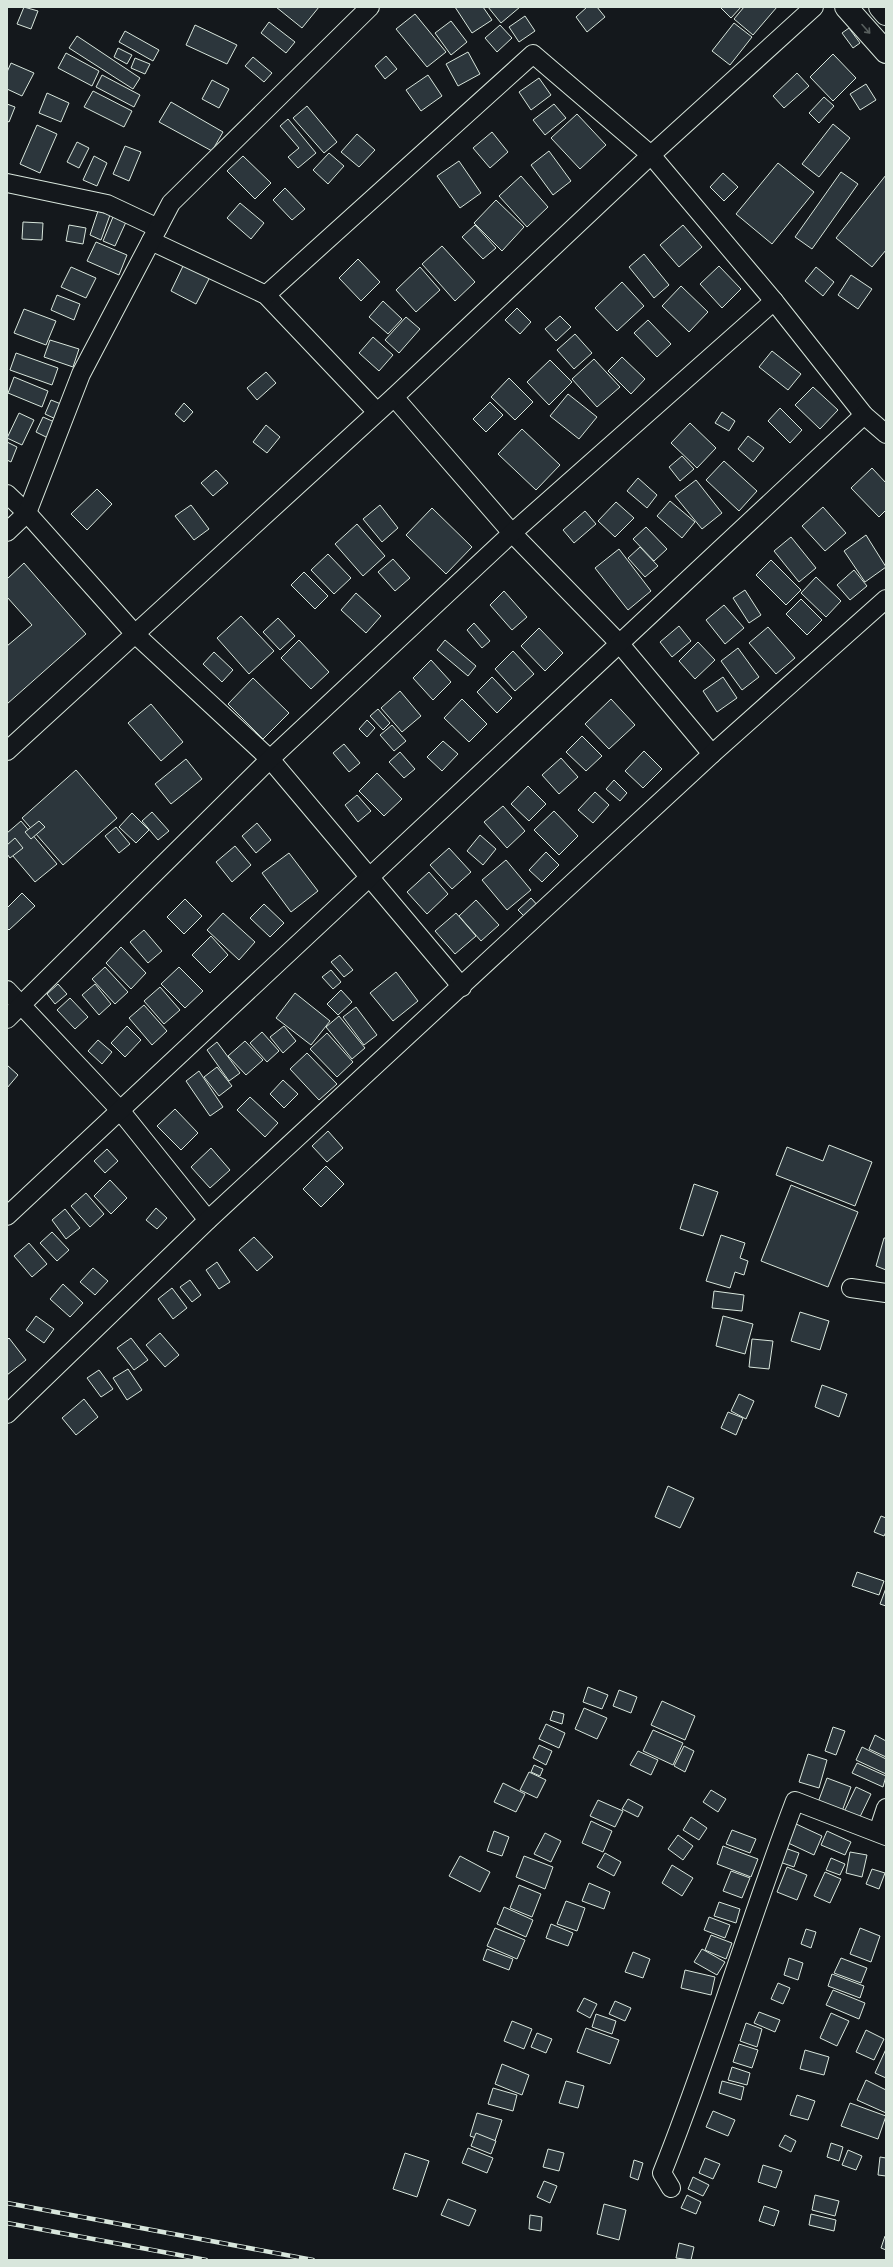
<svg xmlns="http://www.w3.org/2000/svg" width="893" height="2267" font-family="'Golos Text',sans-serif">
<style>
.building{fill:#2c363c;stroke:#d8e6dc}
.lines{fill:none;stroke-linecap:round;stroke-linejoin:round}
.street-casing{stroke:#d8e6dc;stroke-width:20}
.highway-casing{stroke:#d8e6dc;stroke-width:24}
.street{stroke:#14181c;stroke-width:18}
.highway{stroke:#14181c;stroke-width:22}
.rail-casing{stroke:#d8e6dc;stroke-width:4.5}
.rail{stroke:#14181c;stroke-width:3;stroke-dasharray:9;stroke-linecap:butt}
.oneway{stroke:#59605f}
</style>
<rect width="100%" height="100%" fill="#14181c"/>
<g class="building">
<polygon points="24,7 38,11 31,29 17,24"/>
<polygon points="276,7 319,7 302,28"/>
<polygon points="455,7 483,7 492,20 472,33"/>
<polygon points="488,7 520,7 501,23"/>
<polygon points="587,7 597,7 605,17 587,32 576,17"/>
<polygon points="720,7 741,7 731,18"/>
<polygon points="744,7 777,7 753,35 734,19"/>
<polygon points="415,14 446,52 427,67 396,29"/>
<polygon points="525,16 535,31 519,42 509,27"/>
<polygon points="451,21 467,42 451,55 435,33"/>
<polygon points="269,22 295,42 286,53 261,33"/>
<polygon points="734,23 752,37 730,65 712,51"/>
<polygon points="195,25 237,45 227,64 186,45"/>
<polygon points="500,25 512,38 497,52 485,38"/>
<polygon points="849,28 860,43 853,48 842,33"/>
<polygon points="125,31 159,50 153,61 119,42"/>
<polygon points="77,36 140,78 133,89 69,48"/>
<polygon points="118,48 132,55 127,64 114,57"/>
<polygon points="468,52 480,74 458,86 446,64"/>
<polygon points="66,53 99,71 92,86 58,68"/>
<polygon points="833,54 856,78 833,101 810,77"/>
<polygon points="386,56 397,69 385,79 375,66"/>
<polygon points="253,57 272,73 264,82 245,66"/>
<polygon points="135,58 150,64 145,74 131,68"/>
<polygon points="11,63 34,73 22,96 7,89 7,72"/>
<polygon points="797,73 809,86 784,108 773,96"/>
<polygon points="102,75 140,95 134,107 96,87"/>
<polygon points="428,75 442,96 421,111 406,90"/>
<polygon points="539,78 551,95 531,110 519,92"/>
<polygon points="212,80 229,89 219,108 202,99"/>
<polygon points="866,84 876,100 860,110 850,94"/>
<polygon points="93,91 132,111 124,127 84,107"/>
<polygon points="47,93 69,103 61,122 39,113"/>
<polygon points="824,97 834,106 819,123 809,113"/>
<polygon points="171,102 223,132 212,151 159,122"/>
<polygon points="7,104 15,107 9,122 7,121"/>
<polygon points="554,104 566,118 545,135 533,120"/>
<polygon points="307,106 337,142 324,153 293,118"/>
<polygon points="577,114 606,145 580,169 551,138"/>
<polygon points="288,119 316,153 298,168 288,157 299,148 280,126"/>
<polygon points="833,124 850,138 819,177 802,164"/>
<polygon points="37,125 57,134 40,173 20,164"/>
<polygon points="492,132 508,152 490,168 473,148"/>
<polygon points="357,134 375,150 359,167 341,152"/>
<polygon points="77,142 89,148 79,168 67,162"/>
<polygon points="125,146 141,152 129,181 113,174"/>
<polygon points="549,151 571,181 553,195 531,165"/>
<polygon points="329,153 344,166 328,184 313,170"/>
<polygon points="94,156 107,163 97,186 83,180"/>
<polygon points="243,156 271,183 255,199 227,171"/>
<polygon points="459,161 481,193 460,208 437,176"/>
<polygon points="778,163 814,192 772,244 736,214"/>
<polygon points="841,172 858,184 812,249 795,237"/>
<polygon points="723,173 738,187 724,201 710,187"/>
<polygon points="886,175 886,250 872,267 836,238"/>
<polygon points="521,176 548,207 527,227 499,196"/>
<polygon points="285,188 305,209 292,220 273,200"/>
<polygon points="496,200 524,227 502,251 474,223"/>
<polygon points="240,203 264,223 251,239 227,218"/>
<polygon points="98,211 110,215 101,240 90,235"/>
<polygon points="113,217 126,222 115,246 103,241"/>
<polygon points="23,222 43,223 42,240 22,239"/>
<polygon points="69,225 86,228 83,244 66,241"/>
<polygon points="475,225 496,248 483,259 462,237"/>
<polygon points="683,225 702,247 679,267 660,245"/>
<polygon points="96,242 127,255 119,275 87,261"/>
<polygon points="442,246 475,282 455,301 422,264"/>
<polygon points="644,254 669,285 654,298 629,267"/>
<polygon points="358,259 380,282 361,301 339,278"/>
<polygon points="184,264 210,277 196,304 171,291"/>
<polygon points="719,266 741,289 722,308 700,284"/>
<polygon points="71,267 96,278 86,298 61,287"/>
<polygon points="420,267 440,290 416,312 396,290"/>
<polygon points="816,267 834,282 823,296 805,281"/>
<polygon points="851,275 872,289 858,309 838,295"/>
<polygon points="622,282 644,306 617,331 595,308"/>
<polygon points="681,286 708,312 689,332 662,306"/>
<polygon points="57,295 80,304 74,320 51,310"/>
<polygon points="383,301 402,319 388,334 369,317"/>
<polygon points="517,308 531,322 520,334 505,320"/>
<polygon points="24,309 56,321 46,345 14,333"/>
<polygon points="560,316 571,327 556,341 545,329"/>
<polygon points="406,317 420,329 399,353 385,340"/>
<polygon points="648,320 671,344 657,357 634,333"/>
<polygon points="575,334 592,353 574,369 557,350"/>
<polygon points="373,337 393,355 379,371 359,353"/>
<polygon points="50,340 79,349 73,367 44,357"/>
<polygon points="772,351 801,374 788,390 759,367"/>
<polygon points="16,353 58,368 52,385 10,370"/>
<polygon points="622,357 645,379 631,394 608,371"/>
<polygon points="594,359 620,387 597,407 572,379"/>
<polygon points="550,360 572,382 549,405 527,382"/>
<polygon points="266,372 276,383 257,400 247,388"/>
<polygon points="14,377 48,391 42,407 8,393"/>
<polygon points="509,378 533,402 515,420 491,397"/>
<polygon points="813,387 838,410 820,429 795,405"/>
<polygon points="568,394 597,417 579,439 550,416"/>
<polygon points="51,400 66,406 60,421 45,414"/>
<polygon points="490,402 503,415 486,432 473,419"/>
<polygon points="184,403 193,412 184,422 175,414"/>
<polygon points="780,408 802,430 790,443 768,421"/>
<polygon points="722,412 735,421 729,431 715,423"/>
<polygon points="19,413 34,420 22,445 7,438"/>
<polygon points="43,417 59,424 52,440 36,432"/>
<polygon points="690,423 716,448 697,468 671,443"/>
<polygon points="266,425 280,437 267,453 253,442"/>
<polygon points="522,429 560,465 536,490 498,454"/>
<polygon points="748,436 764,448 753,462 738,449"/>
<polygon points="7,442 17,447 11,462 7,460"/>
<polygon points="682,456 694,469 680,481 669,467"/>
<polygon points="724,461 757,491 739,511 706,480"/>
<polygon points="872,468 886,483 886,510 879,517 851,488"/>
<polygon points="216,470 228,483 213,496 201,483"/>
<polygon points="638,478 657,495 647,508 627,491"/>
<polygon points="696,480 722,513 702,529 675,496"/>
<polygon points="97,489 112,504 87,530 71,514"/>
<polygon points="670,501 695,522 682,538 657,516"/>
<polygon points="616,502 634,518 615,537 598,521"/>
<polygon points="191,505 209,529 194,540 175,516"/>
<polygon points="380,505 398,528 382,542 363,519"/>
<polygon points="823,507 846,533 825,551 802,526"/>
<polygon points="432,508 472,547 446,574 406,535"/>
<polygon points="585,511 596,524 574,543 563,530"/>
<polygon points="357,524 385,556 363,576 335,544"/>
<polygon points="646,527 667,549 654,561 633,539"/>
<polygon points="866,535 886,567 865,582 844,551"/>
<polygon points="791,537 816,568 799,582 774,551"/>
<polygon points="640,547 658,566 645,577 628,558"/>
<polygon points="619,549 651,591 628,610 595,568"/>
<polygon points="328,554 351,578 334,594 311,570"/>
<polygon points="393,559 410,578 395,591 378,572"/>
<polygon points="771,560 801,590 786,605 756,575"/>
<polygon points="24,563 86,634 7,704 7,646 32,625 7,597 7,579"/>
<polygon points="854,570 867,586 850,600 837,585"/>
<polygon points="304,572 328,596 315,609 291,585"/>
<polygon points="816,577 841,601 826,617 801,593"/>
<polygon points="745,590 761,615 749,623 733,598"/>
<polygon points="504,591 527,617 512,630 490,605"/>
<polygon points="356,593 381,616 366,633 341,610"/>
<polygon points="801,599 822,620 807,635 786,614"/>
<polygon points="724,605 744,628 725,644 706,620"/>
<polygon points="241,616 274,651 249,674 217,638"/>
<polygon points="278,618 295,636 280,650 263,632"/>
<polygon points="474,623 490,641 482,648 467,630"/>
<polygon points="679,626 691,641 672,657 660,642"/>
<polygon points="768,627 795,658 776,674 749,643"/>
<polygon points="539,628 563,653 545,671 521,646"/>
<polygon points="299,640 329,672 311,689 281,658"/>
<polygon points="445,640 476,666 468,676 437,650"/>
<polygon points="698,642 715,660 695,679 679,661"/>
<polygon points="738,648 759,677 742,690 721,661"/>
<polygon points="513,651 534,674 515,691 495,669"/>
<polygon points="214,652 233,670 222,682 203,664"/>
<polygon points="431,660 451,682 433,700 413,678"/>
<polygon points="492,677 512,698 497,713 477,692"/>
<polygon points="723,677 737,698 717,712 703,691"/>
<polygon points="253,678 289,713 263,739 228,704"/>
<polygon points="400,691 421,716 402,732 381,708"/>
<polygon points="462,699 487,724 469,742 444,718"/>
<polygon points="611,699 635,725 609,749 585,724"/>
<polygon points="151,704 183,742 161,761 128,723"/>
<polygon points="378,709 390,723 383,730 370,716"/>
<polygon points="367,720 375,728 367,737 359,729"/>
<polygon points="392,725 406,741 394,751 380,735"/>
<polygon points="582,736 602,756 586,771 566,752"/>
<polygon points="443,741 458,754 442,771 427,757"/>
<polygon points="344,744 360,763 349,772 333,753"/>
<polygon points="644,751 662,769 643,788 625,771"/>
<polygon points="400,752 415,769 404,778 389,762"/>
<polygon points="561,758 578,777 559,794 542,775"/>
<polygon points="186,759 202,779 171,804 155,784"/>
<polygon points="76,770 117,818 63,865 22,818"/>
<polygon points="377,773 402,799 384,816 359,791"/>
<polygon points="614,780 627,793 620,801 606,789"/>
<polygon points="528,786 546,804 529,821 511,804"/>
<polygon points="595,792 609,805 593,823 578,810"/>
<polygon points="357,795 371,811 358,822 345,805"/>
<polygon points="503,806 525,831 507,848 484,822"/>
<polygon points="554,811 578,836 559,855 534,830"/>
<polygon points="152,812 169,831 158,840 142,821"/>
<polygon points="132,813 149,830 136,843 119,827"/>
<polygon points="21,821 57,864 35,882 7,849 7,833"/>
<polygon points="39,821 45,827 31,839 25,832"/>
<polygon points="257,823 271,840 256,853 242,836"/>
<polygon points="116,827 130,844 119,853 105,836"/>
<polygon points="480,835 496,849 483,865 467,851"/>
<polygon points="15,838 23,848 10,858 7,854 7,845"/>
<polygon points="235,846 251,865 232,882 216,862"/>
<polygon points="449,848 471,872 452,889 430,865"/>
<polygon points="546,852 559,865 542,882 529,870"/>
<polygon points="289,853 318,891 291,912 262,873"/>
<polygon points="506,860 531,890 507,910 482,880"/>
<polygon points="429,872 448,894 427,914 407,892"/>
<polygon points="22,893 35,906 9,930 7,928 7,908"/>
<polygon points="531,898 539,907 527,919 518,910"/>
<polygon points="185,899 202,916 184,934 167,917"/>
<polygon points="476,900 499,925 481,941 459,916"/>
<polygon points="264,904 284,923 270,937 250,918"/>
<polygon points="223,913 255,942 239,960 207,930"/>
<polygon points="456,913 476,936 455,954 435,931"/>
<polygon points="144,930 162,951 148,963 130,942"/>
<polygon points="211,936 228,955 210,973 192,955"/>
<polygon points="121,947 146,973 131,989 106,963"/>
<polygon points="340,955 353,970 344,977 331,962"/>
<polygon points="105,967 128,992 115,1004 92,979"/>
<polygon points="179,967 203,991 185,1008 161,984"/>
<polygon points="331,970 341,982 333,989 322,977"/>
<polygon points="396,972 418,1001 393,1021 370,993"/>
<polygon points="58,984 67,994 55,1004 47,994"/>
<polygon points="95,984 111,1004 99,1015 82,995"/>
<polygon points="160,987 180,1010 164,1024 144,1001"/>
<polygon points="341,990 352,1002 338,1015 327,1004"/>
<polygon points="295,993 330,1021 311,1045 276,1018"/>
<polygon points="70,998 88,1017 75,1029 57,1010"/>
<polygon points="144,1005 167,1031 152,1045 129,1018"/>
<polygon points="356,1007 377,1035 364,1045 343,1017"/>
<polygon points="339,1016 365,1048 352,1059 326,1027"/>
<polygon points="127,1026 141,1040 125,1057 111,1043"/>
<polygon points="284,1026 296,1041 283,1053 270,1037"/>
<polygon points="262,1032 279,1051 267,1062 250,1043"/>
<polygon points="327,1033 353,1062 337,1077 310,1049"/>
<polygon points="98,1040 112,1052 102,1064 88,1051"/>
<polygon points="245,1041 263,1060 246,1075 228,1056"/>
<polygon points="217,1042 240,1073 229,1081 207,1050"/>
<polygon points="307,1053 337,1084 319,1100 290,1069"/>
<polygon points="7,1065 18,1075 7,1088"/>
<polygon points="217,1067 232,1086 219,1096 204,1077"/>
<polygon points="199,1071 223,1107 210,1116 186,1081"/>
<polygon points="283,1080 298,1094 284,1108 270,1094"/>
<polygon points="250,1097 278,1123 265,1137 237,1110"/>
<polygon points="175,1109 198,1133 181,1150 157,1126"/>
<polygon points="328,1131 343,1148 327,1162 312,1146"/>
<polygon points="829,1145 872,1162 855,1206 776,1175 787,1147 823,1161"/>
<polygon points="211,1148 230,1170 210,1188 191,1167"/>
<polygon points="107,1149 118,1161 105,1173 94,1161"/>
<polygon points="326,1166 344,1184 321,1207 303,1189"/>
<polygon points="110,1180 127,1198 111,1214 94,1196"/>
<polygon points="694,1184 718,1192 703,1236 680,1229"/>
<polygon points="791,1185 858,1212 828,1287 761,1261"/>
<polygon points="86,1193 104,1214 90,1227 71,1206"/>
<polygon points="156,1208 167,1218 157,1229 146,1220"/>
<polygon points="65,1209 80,1228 66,1239 52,1220"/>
<polygon points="52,1232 69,1250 57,1261 40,1243"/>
<polygon points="721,1235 745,1243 740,1258 748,1261 744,1275 735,1272 730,1288 706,1281"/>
<polygon points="254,1237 273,1257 257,1271 239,1250"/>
<polygon points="884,1238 886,1238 886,1270 876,1266"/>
<polygon points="29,1243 47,1264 32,1277 14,1256"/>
<polygon points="217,1262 230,1282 219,1289 206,1270"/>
<polygon points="93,1268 108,1281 95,1295 80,1282"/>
<polygon points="190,1280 201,1295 192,1302 180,1287"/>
<polygon points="63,1284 83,1303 70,1317 50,1299"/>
<polygon points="172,1288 187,1308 173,1319 158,1299"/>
<polygon points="714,1291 744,1295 742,1311 712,1308"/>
<polygon points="800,1312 829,1321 820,1350 791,1341"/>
<polygon points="36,1316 54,1329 44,1343 26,1330"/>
<polygon points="723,1316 753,1324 745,1354 716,1346"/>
<polygon points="160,1333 179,1355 165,1367 146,1345"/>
<polygon points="9,1338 26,1360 7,1375 7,1340"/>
<polygon points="131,1338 148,1360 134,1370 117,1348"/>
<polygon points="752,1339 773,1341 769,1369 749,1367"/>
<polygon points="128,1369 142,1390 127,1400 113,1378"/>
<polygon points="99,1370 113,1389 101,1397 87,1378"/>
<polygon points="822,1385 847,1394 839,1417 815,1407"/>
<polygon points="739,1394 754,1401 746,1419 731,1411"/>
<polygon points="84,1399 98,1417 76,1435 62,1418"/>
<polygon points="728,1412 743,1418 736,1435 721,1428"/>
<polygon points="668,1486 694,1498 680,1528 655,1517"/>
<polygon points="881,1516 886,1518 886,1532 884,1536 874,1532"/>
<polygon points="857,1572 884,1581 879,1595 852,1586"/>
<polygon points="886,1588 886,1606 880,1604"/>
<polygon points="588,1687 608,1695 602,1709 583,1702"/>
<polygon points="619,1690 637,1697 631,1713 613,1706"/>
<polygon points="662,1701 695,1716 685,1740 651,1725"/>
<polygon points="584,1708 607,1718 597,1739 575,1729"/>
<polygon points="553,1711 564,1714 562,1724 550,1720"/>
<polygon points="546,1724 565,1733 559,1748 539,1739"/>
<polygon points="833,1727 845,1731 836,1755 825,1751"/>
<polygon points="653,1730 683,1743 673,1765 643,1751"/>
<polygon points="875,1735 886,1741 886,1757 869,1749"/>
<polygon points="539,1745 552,1751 546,1765 533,1758"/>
<polygon points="684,1746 694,1751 685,1772 674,1766"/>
<polygon points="862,1747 886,1759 886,1774 856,1760"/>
<polygon points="638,1751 658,1760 651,1775 630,1765"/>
<polygon points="808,1754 827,1760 819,1788 799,1782"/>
<polygon points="857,1763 886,1776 883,1787 852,1773"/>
<polygon points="534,1765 543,1769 540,1776 531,1772"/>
<polygon points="529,1772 546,1780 537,1798 520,1790"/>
<polygon points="827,1778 851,1787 841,1814 817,1805"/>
<polygon points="503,1783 525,1794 516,1812 494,1802"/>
<polygon points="856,1787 871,1794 858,1821 843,1814"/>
<polygon points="711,1790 726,1799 718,1812 703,1802"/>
<polygon points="628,1799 643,1807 638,1817 622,1809"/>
<polygon points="598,1800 623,1811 615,1827 590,1816"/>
<polygon points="691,1817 707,1828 699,1840 683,1830"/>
<polygon points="591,1821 612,1831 603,1852 582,1843"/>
<polygon points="794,1823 822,1836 814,1855 786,1842"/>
<polygon points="732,1830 756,1839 750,1853 726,1844"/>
<polygon points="494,1831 509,1837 502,1856 487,1851"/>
<polygon points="827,1831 851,1842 845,1855 821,1845"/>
<polygon points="545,1833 561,1841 551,1862 534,1854"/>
<polygon points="678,1835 693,1846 683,1860 668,1849"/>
<polygon points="723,1846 758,1859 751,1877 717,1864"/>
<polygon points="782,1847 799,1853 794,1867 777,1861"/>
<polygon points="850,1852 867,1855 862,1877 846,1873"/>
<polygon points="605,1853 621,1862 614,1876 597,1867"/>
<polygon points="460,1856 490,1872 480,1892 449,1876"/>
<polygon points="524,1856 553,1867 545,1889 516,1877"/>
<polygon points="831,1858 845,1864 840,1875 826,1870"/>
<polygon points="672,1865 693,1878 682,1896 662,1883"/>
<polygon points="787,1867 807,1875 797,1900 777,1892"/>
<polygon points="872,1869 885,1873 879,1889 866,1884"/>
<polygon points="731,1871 750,1878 742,1898 723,1891"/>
<polygon points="825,1872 841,1879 830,1903 814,1896"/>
<polygon points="589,1883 610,1892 604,1909 582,1901"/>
<polygon points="519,1885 541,1894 532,1917 510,1908"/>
<polygon points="566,1901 585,1908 577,1931 557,1924"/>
<polygon points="719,1902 740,1909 736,1923 714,1916"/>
<polygon points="504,1907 533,1920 526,1937 497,1924"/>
<polygon points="709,1917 730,1925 725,1938 704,1930"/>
<polygon points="551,1924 573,1933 568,1946 546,1938"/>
<polygon points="495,1928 525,1940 517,1959 487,1946"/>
<polygon points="860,1928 880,1936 871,1962 850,1954"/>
<polygon points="806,1929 816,1932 811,1948 801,1944"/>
<polygon points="711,1935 732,1943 726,1959 705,1950"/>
<polygon points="487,1949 513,1959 509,1970 483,1960"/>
<polygon points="702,1949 725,1962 717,1975 694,1962"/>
<polygon points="633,1952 650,1959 643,1978 625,1972"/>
<polygon points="789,1958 803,1963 798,1980 784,1975"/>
<polygon points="841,1958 867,1968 861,1983 834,1973"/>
<polygon points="685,1970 715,1977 711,1995 681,1988"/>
<polygon points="832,1974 864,1986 860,1998 828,1986"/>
<polygon points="778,1983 790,1988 783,2004 771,1999"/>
<polygon points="833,1990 865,2003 859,2019 826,2005"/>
<polygon points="584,1998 597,2004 590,2018 577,2011"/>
<polygon points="615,2001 631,2008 625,2021 609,2014"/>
<polygon points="759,2012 780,2020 775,2032 754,2023"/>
<polygon points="831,2013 849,2021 837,2046 820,2038"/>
<polygon points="596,2014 616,2021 612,2034 592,2027"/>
<polygon points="512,2021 532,2029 524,2049 504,2041"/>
<polygon points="746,2023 762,2029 757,2047 740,2041"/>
<polygon points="586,2028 619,2040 610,2064 577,2052"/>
<polygon points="866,2030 884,2039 874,2060 856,2052"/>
<polygon points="537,2033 552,2039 546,2053 531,2047"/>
<polygon points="739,2044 758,2050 752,2068 733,2062"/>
<polygon points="886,2049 886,2078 875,2073"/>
<polygon points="805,2050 829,2057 824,2075 800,2069"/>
<polygon points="502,2064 529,2075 522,2095 495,2084"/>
<polygon points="732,2067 750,2073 747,2085 728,2080"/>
<polygon points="866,2080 886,2090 886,2113 857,2100"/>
<polygon points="566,2081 584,2086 578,2108 559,2103"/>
<polygon points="722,2081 744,2087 741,2100 719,2093"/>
<polygon points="493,2088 517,2095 513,2111 488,2104"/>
<polygon points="797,2095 815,2101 808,2120 790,2115"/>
<polygon points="850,2103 886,2116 878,2139 841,2126"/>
<polygon points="713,2111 735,2120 728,2136 706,2127"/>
<polygon points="477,2113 502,2120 494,2144 470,2136"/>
<polygon points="476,2133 496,2141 491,2154 471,2146"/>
<polygon points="785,2135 796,2141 791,2152 779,2146"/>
<polygon points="831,2143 843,2147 839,2161 827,2157"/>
<polygon points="468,2148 493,2158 487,2173 462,2163"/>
<polygon points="548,2149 564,2153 559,2171 543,2167"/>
<polygon points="848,2150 862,2156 856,2170 842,2165"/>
<polygon points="405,2153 429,2161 417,2197 393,2189"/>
<polygon points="880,2157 886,2158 886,2176 878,2175"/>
<polygon points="705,2158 720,2164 713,2179 699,2173"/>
<polygon points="634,2160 643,2163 638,2180 630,2177"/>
<polygon points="763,2165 782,2171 776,2188 758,2182"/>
<polygon points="693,2177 709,2185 703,2196 688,2189"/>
<polygon points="544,2181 557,2186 550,2203 537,2197"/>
<polygon points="687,2195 701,2202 696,2214 681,2208"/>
<polygon points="815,2195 839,2201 835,2216 812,2210"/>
<polygon points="448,2199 476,2210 469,2226 441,2215"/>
<polygon points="604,2204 626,2210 619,2240 597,2234"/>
<polygon points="764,2206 779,2211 774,2226 759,2221"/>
<polygon points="811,2214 836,2220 834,2231 809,2225"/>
<polygon points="530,2215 542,2217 541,2231 529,2229"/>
<polygon points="885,2236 886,2237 886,2250 881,2248"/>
<polygon points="679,2243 694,2247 691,2260 676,2258"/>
</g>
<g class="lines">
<g class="street-casing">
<g id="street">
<polyline points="7,183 107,204 158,228"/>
<polyline points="151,241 266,295 377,412"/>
<polyline points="266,295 533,54 651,155 774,301 864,415 886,434"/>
<polyline points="394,397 512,533 619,643 712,754"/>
<polyline points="7,494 27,513 135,634 270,759 462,987"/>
<polyline points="7,532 27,513 81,374 171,203 370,7"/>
<polyline points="7,751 394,397 651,155 814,7"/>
<polyline points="7,990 119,1109 208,1220"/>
<polyline points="7,1019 270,759 512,533 774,301"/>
<polyline points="7,1216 864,415"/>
<polyline points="851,1288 886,1293"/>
<polyline points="7,1414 208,1220 712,754 886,599"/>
<polyline points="878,1832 886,1808"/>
<path d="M 671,2188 L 662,2173 C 711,2051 748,1924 795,1801 L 886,1836"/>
</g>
</g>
<g class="highway-casing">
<g id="highway">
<polyline points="846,7 886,52"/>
<polyline points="880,7 886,14"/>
</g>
</g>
<use href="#street" class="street"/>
<use href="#highway" class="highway"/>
<g class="rail-casing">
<g id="rail">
<polyline points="7,2203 313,2260"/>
<polyline points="7,2223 206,2260"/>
</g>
</g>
<use href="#rail" class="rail"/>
</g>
<defs><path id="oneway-shaft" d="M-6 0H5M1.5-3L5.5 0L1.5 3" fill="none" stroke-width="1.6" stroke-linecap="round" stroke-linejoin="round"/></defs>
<use class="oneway" href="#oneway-shaft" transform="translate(866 29) rotate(48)"/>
<rect width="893" height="2267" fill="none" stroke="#d8e6dc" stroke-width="16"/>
</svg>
